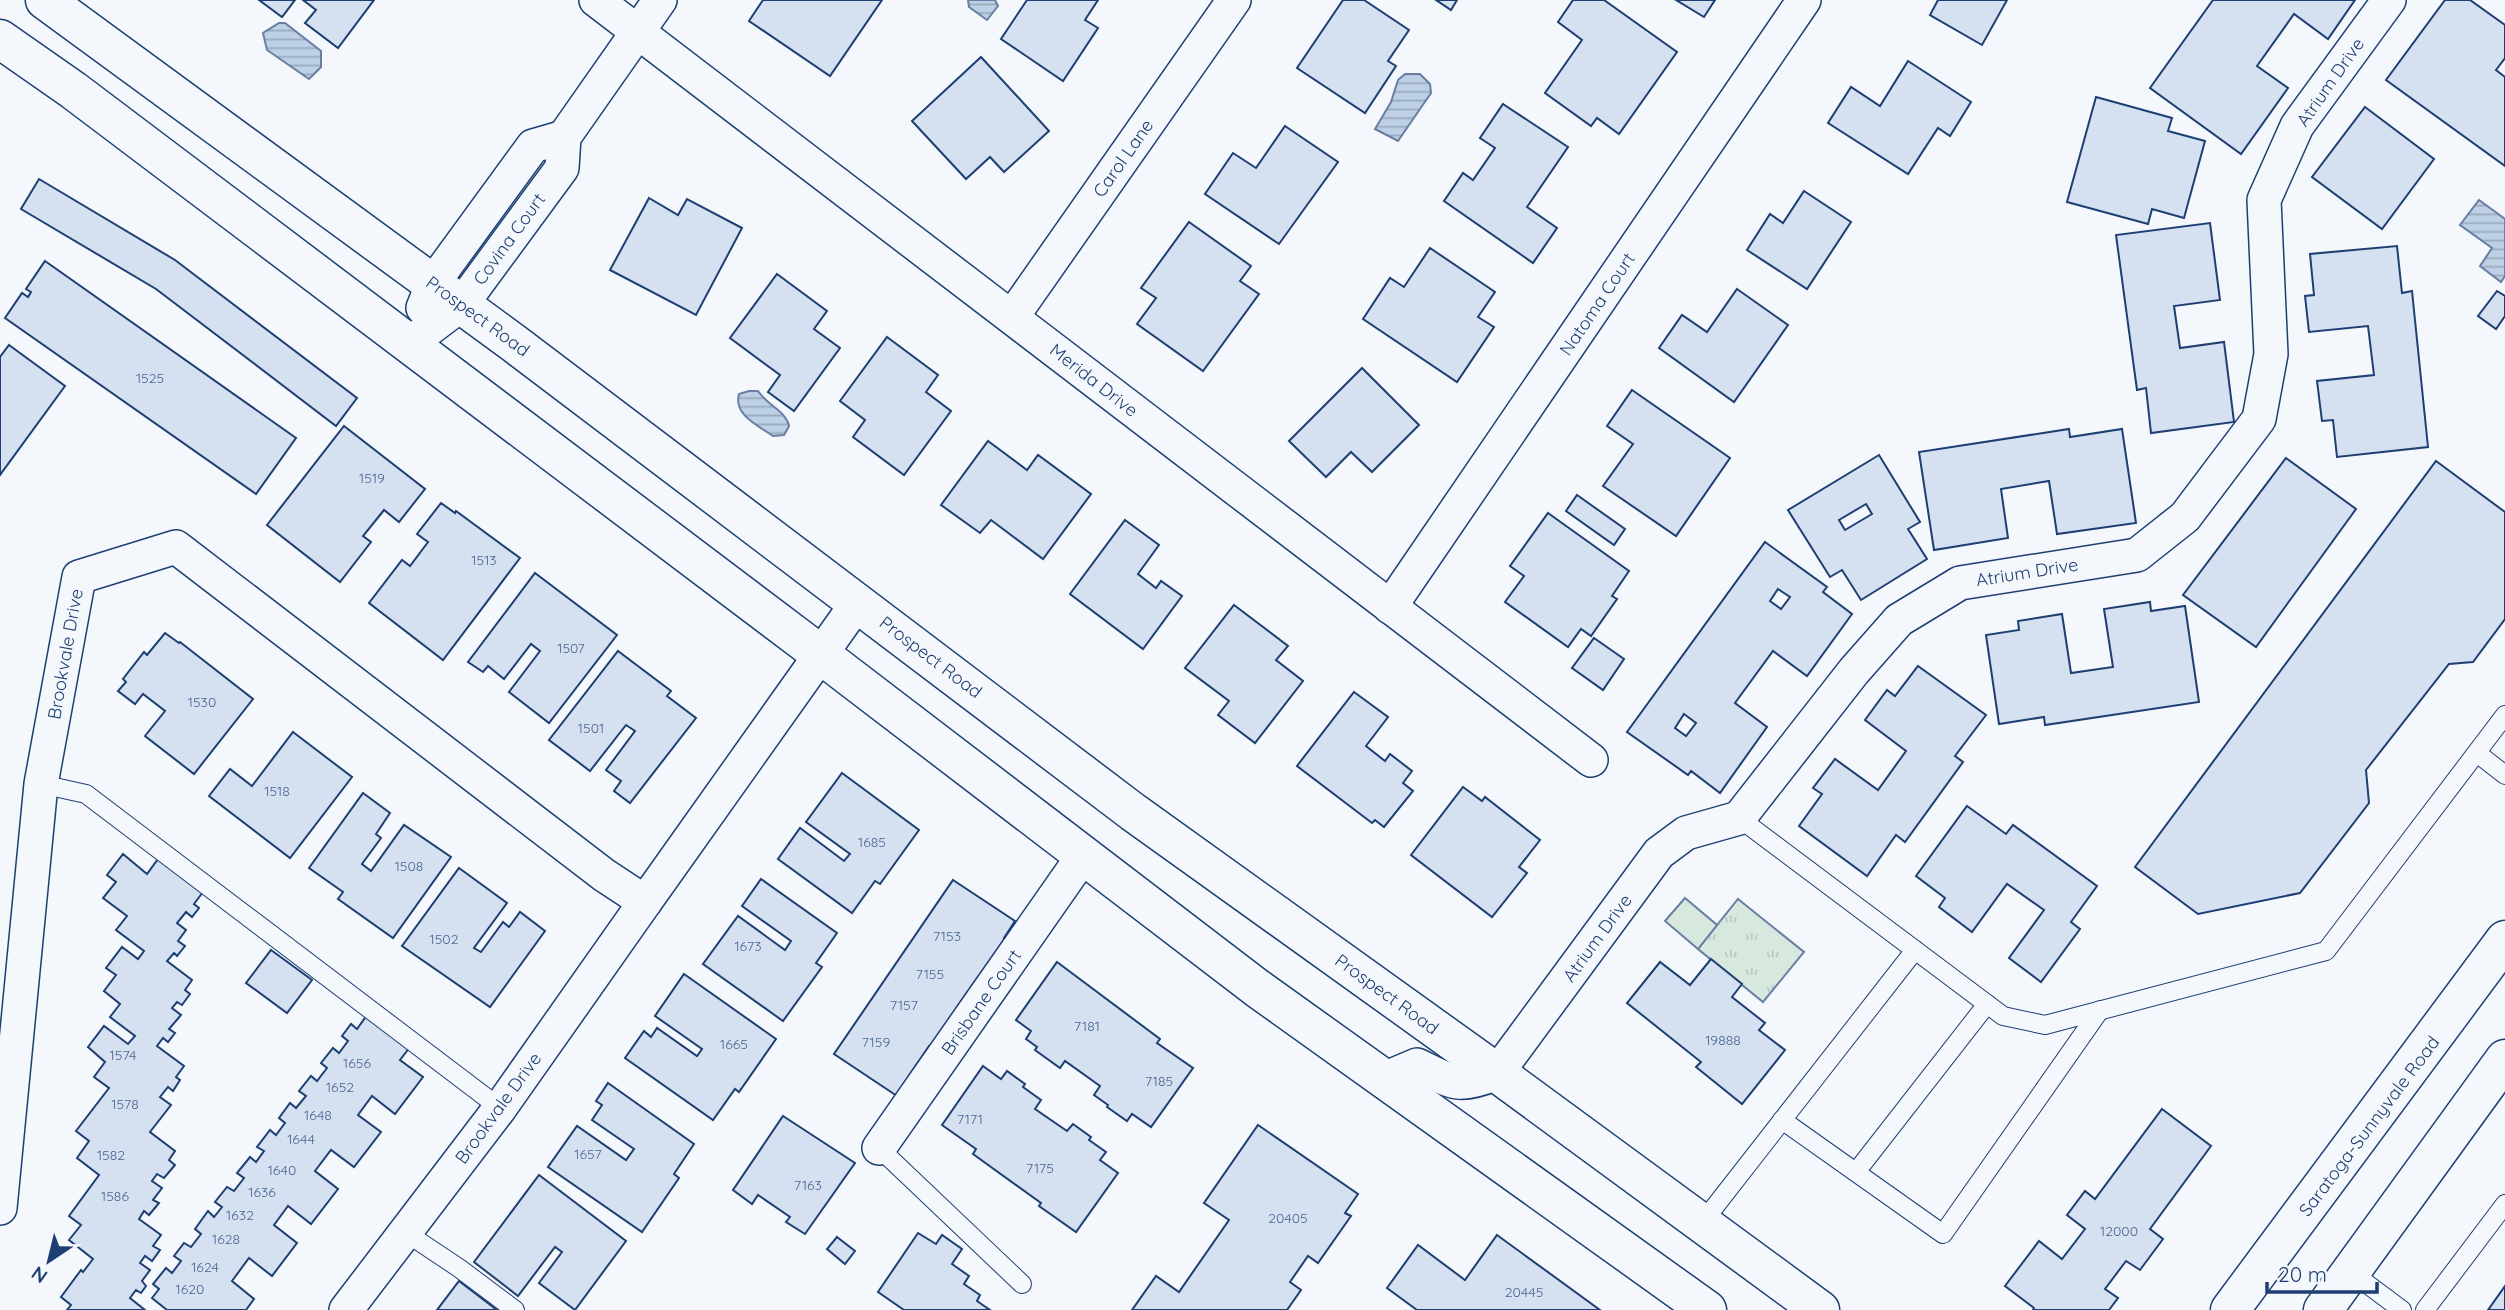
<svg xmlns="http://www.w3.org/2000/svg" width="2505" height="1310" font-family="Quicksand,sans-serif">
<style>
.park{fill:url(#park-tufts);stroke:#687fa3;stroke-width:2}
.garden{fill:#d7e8df;stroke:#687fa3;stroke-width:2}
.water{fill:url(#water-rules);stroke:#687fa3;stroke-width:2}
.building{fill:#d5e0f0;stroke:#1d3f73;stroke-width:2;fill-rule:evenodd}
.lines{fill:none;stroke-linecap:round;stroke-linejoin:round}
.lane-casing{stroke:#1d3f73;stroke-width:20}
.street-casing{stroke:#1d3f73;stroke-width:36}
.primary-casing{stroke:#1d3f73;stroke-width:41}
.lane{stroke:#f4f7fb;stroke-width:18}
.street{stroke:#f4f7fb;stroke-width:33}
.primary{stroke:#f4f7fb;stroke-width:38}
.labels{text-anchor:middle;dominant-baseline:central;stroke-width:5;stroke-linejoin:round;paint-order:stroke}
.number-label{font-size:14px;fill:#4b6792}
.street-label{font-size:18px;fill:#1d3f73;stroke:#f4f7fb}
</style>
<defs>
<pattern id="park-tufts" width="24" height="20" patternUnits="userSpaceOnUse" patternTransform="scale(1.75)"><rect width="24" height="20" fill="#d7e8df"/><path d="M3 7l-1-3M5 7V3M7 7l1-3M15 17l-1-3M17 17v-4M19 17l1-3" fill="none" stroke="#b8c8c3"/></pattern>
<pattern id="water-rules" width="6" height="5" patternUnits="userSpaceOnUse" patternTransform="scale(1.75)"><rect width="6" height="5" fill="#bed0e5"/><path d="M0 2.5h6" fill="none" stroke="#9aaabe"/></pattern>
</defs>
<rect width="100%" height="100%" fill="#f4f7fb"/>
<polygon class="park" points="1738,899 1804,952 1763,1002 1698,949"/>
<polygon class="garden" points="1685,898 1717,925 1698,949 1665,921"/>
<g class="water">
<polygon points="968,0 995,0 998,6 987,20 969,7"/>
<polygon points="279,23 285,23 321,51 321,67 309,79 267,50 263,33"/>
<polygon points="1405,74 1420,74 1430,84 1431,93 1398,141 1375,129 1391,102 1398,80"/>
<polygon points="2479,200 2505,219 2505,276 2501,282 2480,266 2492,248 2460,225"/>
<path d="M 749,391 L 758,391 C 768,406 786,411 789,426 L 784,435 L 773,436 C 759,426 733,415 739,394 Z"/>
</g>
<g class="building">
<polygon points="259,0 295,0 282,17"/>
<polygon points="303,0 374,0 338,48 305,23 316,10"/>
<polygon points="763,0 882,0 830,76 749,21"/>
<polygon points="1027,0 1098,0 1085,20 1098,28 1063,81 1001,39"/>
<polygon points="1343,0 1364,0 1409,30 1388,61 1396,66 1365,113 1297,68"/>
<polygon points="1436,0 1457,0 1451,10"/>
<polygon points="1573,0 1604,0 1677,52 1619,134 1597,118 1591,126 1545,93 1582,40 1558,22"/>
<polygon points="1676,0 1715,0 1704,17"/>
<polygon points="1938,0 2007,0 1982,45 1930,15"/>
<polygon points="2213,0 2355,0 2328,39 2294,14 2257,66 2288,88 2241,154 2150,88"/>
<polygon points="2445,0 2470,0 2505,25 2505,58 2496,70 2505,77 2505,166 2386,80"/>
<polygon points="981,57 1049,131 1004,172 990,157 966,179 912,121"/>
<polygon points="1908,61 1971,102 1950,136 1938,128 1908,174 1828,123 1851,87 1880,106"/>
<polygon points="2096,97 2172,118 2168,131 2205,141 2184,218 2152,209 2148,224 2067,202"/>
<polygon points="1503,104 1568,147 1527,207 1557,228 1533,263 1444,201 1463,173 1473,180 1495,148 1480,138"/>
<polygon points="2365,107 2434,159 2382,229 2312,177"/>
<polygon points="1285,126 1338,162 1279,244 1205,194 1233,153 1256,168"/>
<polygon points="39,179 175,260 357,398 336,426 156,289 21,209"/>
<polygon points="1804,191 1851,222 1807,289 1747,250 1770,214 1783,223"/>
<polygon points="649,198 678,215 687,199 742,228 696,315 610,270"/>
<polygon points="1189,222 1251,266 1240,281 1259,294 1203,371 1137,324 1156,298 1141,288"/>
<polygon points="2210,223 2220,300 2174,306 2180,348 2224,342 2234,422 2151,433 2146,388 2137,390 2116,235"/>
<polygon points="2397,246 2402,293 2412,291 2428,447 2337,457 2333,420 2322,421 2317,381 2374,375 2368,326 2309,332 2305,296 2314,295 2310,254"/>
<polygon points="1430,248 1495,292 1478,317 1494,327 1457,382 1363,319 1390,278 1404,287"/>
<polygon points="45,261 296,438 256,494 5,318 22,293 28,297 31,292 26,289"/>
<polygon points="777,274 827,311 814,329 840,348 794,411 768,392 780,375 730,338"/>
<polygon points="1737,289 1788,325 1734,402 1659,348 1682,315 1707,332"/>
<polygon points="2497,291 2505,296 2505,316 2496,329 2478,316"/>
<polygon points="887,337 938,375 926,392 951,411 904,475 853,437 865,420 840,401"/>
<polygon points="9,345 65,386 0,475 0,357"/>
<polygon points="1362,368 1419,425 1372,472 1351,452 1326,477 1289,441"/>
<polygon points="1632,390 1730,458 1676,536 1603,486 1633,444 1607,426"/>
<polygon points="344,426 425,489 399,522 384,510 363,536 371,542 340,582 267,525"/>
<polygon points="2069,429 2070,437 2122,429 2136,523 2057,534 2049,481 2001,489 2008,538 1934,550 1919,452"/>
<polygon points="988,441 1027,470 1038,455 1091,494 1043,559 991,520 980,533 941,505"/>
<path d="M 1879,455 L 1920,522 L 1908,529 L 1927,559 L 1861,600 L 1842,570 L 1830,577 L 1788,510 ZM 1866,504 L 1872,514 L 1845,530 L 1839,520 Z"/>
<polygon points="2286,458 2356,509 2256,647 2183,595"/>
<polygon points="2436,461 2505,512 2505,619 2473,662 2449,664 2366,770 2369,803 2300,893 2198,914 2135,867"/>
<polygon points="1577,495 1625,529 1614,545 1566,511"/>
<polygon points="441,503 455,513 456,511 520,558 443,660 369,603 402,560 410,566 428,542 417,534"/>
<polygon points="1548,513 1629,571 1612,596 1617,599 1591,636 1581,629 1568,647 1505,602 1524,576 1510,566"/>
<polygon points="1125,520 1159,545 1138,574 1156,588 1161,581 1182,596 1143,649 1070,594"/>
<path d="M 1765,542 L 1827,587 L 1823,592 L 1852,614 L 1807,676 L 1773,651 L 1735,703 L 1767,727 L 1720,793 L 1691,771 L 1688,775 L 1627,732 ZM 1778,589 L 1790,597 L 1781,609 L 1770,601 ZM 1684,714 L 1696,723 L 1686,736 L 1675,728 Z"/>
<polygon points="535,573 617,635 549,723 509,692 540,651 531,644 504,679 488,666 483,672 468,662"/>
<polygon points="2150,602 2151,611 2185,606 2199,702 2045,725 2044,717 1999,724 1986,635 2019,630 2018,621 2062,614 2071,673 2113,667 2104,609"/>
<polygon points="1234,605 1288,646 1276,660 1303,681 1255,743 1218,715 1229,701 1185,668"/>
<polygon points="165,633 179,643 180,642 253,699 194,774 145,736 165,711 143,694 135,704 118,691 126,682 123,679 144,652 147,655"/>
<polygon points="1594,638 1624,659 1603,690 1572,668"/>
<polygon points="618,651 671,691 667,696 696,718 630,803 614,791 621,781 606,770 635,731 626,725 590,771 549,740"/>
<polygon points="1918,666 1986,715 1955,756 1963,762 1905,842 1896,835 1867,876 1799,826 1822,794 1813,788 1835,759 1878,790 1906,751 1865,720 1887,690 1895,696"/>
<polygon points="1354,692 1388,717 1366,746 1385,761 1390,754 1412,771 1403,783 1413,791 1384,827 1375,820 1372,823 1297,766"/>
<polygon points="293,732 352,777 290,858 209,796 230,769 252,786"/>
<polygon points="842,773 919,830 880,884 875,881 852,913 778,859 800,828 844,861 850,854 806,822"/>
<polygon points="1463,787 1482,801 1485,797 1540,840 1519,867 1527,873 1492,917 1411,855"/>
<polygon points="363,793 390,813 376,834 381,838 362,864 371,871 404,825 451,857 393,938 338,899 343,892 309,868"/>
<polygon points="1967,806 2006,834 2013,825 2097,886 2071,922 2080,929 2041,982 2009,958 2044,910 2007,884 1972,932 1939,907 1945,898 1916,876"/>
<polygon points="123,854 147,874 158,859 203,892 194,904 199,908 192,917 186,912 177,923 186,930 178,941 185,946 177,956 174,953 167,961 192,980 185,990 190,994 182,1005 177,1002 172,1008 181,1015 169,1029 175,1033 168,1042 163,1038 157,1046 184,1066 176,1077 180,1080 173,1091 168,1087 160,1097 171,1105 150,1132 175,1151 169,1160 175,1165 164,1178 157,1174 152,1181 162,1188 153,1200 159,1203 149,1215 144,1211 139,1219 161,1235 153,1246 160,1250 152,1261 145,1256 140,1263 150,1270 142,1281 146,1286 141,1293 136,1290 130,1298 145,1310 67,1310 71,1305 61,1297 81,1270 83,1272 93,1259 69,1240 81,1225 69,1216 99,1175 77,1158 89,1141 76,1131 109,1088 94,1077 105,1062 88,1047 104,1026 128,1044 135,1036 110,1017 120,1004 104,991 116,975 106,968 122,947 138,959 144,951 116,930 127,916 103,898 116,882 107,875"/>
<polygon points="459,868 507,903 474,948 481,952 503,922 509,927 520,912 545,931 490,1007 402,946"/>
<polygon points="761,879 837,933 816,963 822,967 783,1021 703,964 738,916 785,950 791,941 742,906"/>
<polygon points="953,880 1015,921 1004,938 1011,943 985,982 978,977 957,1007 963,1012 937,1051 929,1046 908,1077 916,1082 903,1100 834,1054"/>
<polygon points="271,950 312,980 287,1013 246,983"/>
<polygon points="1711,959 1742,984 1732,997 1765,1023 1759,1030 1785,1050 1742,1104 1696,1067 1701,1062 1627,1003 1660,962 1690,985"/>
<polygon points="1057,962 1160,1039 1157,1043 1193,1068 1151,1127 1132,1114 1127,1121 1107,1107 1108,1105 1094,1095 1100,1086 1065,1061 1060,1068 1035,1050 1037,1047 1026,1039 1031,1031 1016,1020"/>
<polygon points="684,974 776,1039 739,1092 735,1089 713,1120 625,1058 644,1031 651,1037 657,1028 697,1056 702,1049 655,1016"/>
<polygon points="367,1015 410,1047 400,1060 423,1077 395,1114 372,1096 358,1115 381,1132 354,1167 331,1150 315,1171 338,1189 311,1224 288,1206 274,1225 297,1243 272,1276 249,1258 232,1281 254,1299 246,1310 167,1310 152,1298 159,1289 153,1284 166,1268 172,1273 181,1261 174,1256 184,1243 191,1247 201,1234 195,1229 208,1211 214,1217 222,1207 215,1202 227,1187 234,1191 244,1178 237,1173 250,1157 256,1162 264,1151 257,1147 270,1130 276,1135 285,1123 279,1118 290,1103 296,1108 306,1096 299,1091 311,1076 317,1081 327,1068 321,1063 333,1048 339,1053 348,1041 342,1036 351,1024 357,1029"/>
<polygon points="983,1066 1001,1079 1007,1071 1025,1084 1023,1087 1041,1100 1035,1109 1067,1131 1073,1124 1091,1137 1089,1140 1106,1152 1100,1160 1118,1173 1076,1232 1039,1206 1041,1203 973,1154 976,1149 942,1125"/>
<polygon points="608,1083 694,1144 674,1174 679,1178 642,1232 548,1167 577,1126 626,1160 634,1149 592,1120 602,1105 596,1101"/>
<polygon points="2162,1109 2211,1146 2150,1229 2163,1239 2140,1270 2126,1261 2105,1289 2118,1298 2109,1310 2033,1310 2034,1308 2005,1286 2039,1241 2062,1259 2085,1229 2067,1215 2085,1191 2095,1199"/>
<polygon points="783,1116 855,1163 805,1234 786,1222 790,1217 758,1195 752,1204 733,1190"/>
<polygon points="1258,1125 1358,1194 1345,1213 1351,1216 1318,1263 1308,1256 1290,1282 1301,1290 1287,1310 1132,1310 1156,1276 1179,1292 1229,1220 1204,1203"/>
<polygon points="539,1175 626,1241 575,1310 539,1283 562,1252 555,1247 518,1296 474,1262"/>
<polygon points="918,1233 936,1244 942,1235 962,1249 952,1264 969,1276 964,1284 980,1295 977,1301 990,1310 904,1310 878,1292"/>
<polygon points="1497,1235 1600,1310 1417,1310 1387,1288 1418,1245 1465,1280"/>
<polygon points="837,1237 855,1251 845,1264 827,1249"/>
<polygon points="459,1281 497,1310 437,1310"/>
<polygon points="2505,1286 2505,1310 2488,1310"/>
</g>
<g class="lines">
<g class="lane-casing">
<g id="lane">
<polyline points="2477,753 2505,775"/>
<polyline points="41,784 86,794 500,1108"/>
<polyline points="1739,818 2003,1016 2045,1025 2326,951 2505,715"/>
<polyline points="1782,1120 1943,1234 2100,1010"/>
<polyline points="879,1148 1022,1284"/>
<polyline points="1856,1172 1987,1004"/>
<polyline points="1702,1223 1915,950"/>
<polyline points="405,1232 459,1268 515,1310"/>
<polyline points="2351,1272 2402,1310"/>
<polyline points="2425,1310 2505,1204"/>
</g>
</g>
<g class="street-casing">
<g id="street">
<polyline points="596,0 1591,760"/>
<polyline points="423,308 433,283 533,146 564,137"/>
<polyline points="1012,317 1234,0"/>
<polyline points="409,344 462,304 562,168 564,137 660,0"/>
<polyline points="1390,607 1804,0"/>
<polyline points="645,902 858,602"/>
<path d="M 1384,1079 L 1417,1065 C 1454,1083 1457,1089 1497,1073 L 1659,853 L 1686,833 L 1739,818 L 1854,671 L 1899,620 L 1960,583 L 2137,555 L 2185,517 L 2259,419 L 2271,354 L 2264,200 L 2297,126 L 2389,0"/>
<polyline points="879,1148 1083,856"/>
<polyline points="0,1208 41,784 79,577 176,547 604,875 645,902 500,1108 346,1310"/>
</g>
</g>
<g class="primary-casing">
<g id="primary">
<polyline points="45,0 515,344 1133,812 1497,1073 1820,1310"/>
<polyline points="0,39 73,90 820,654 1257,988 1707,1310"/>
<polyline points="2230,1310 2505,940"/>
<polyline points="2323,1310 2505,1059"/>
</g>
</g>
<use href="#lane" class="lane"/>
<use href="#street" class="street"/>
<use href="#primary" class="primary"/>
</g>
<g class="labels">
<g class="number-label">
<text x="150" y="378">1525</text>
<text x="372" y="478">1519</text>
<text x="484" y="560">1513</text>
<text x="571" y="648">1507</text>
<text x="202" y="702">1530</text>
<text x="591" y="728">1501</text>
<text x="277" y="791">1518</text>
<text x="872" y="842">1685</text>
<text x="409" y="866">1508</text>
<text x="947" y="936">7153</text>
<text x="444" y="939">1502</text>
<text x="748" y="946">1673</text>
<text x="930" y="974">7155</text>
<text x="904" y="1005">7157</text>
<text x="1087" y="1026">7181</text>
<text x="1723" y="1040">19888</text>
<text x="876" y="1042">7159</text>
<text x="734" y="1044">1665</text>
<text x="123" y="1055">1574</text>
<text x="357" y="1063">1656</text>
<text x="1159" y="1081">7185</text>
<text x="340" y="1087">1652</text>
<text x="125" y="1104">1578</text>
<text x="318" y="1115">1648</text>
<text x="970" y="1119">7171</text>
<text x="301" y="1139">1644</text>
<text x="588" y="1154">1657</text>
<text x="111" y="1155">1582</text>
<text x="1040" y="1168">7175</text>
<text x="282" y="1170">1640</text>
<text x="808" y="1185">7163</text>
<text x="262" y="1192">1636</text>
<text x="115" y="1196">1586</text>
<text x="240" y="1215">1632</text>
<text x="1288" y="1218">20405</text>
<text x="2119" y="1231">12000</text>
<text x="226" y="1239">1628</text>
<text x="205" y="1267">1624</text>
<text x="190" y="1289">1620</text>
<text x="1524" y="1292">20445</text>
</g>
<g class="street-label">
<text transform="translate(2330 82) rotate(-55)">Atrium Drive</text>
<text transform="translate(1123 158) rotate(-55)">Carol Lane</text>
<text transform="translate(509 239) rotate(-54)">Covina Court</text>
<text transform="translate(1597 304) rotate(-56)">Natoma Court</text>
<text transform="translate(478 316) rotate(36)">Prospect Road</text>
<text transform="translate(1094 380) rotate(38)">Merida Drive</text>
<text transform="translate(2027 572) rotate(-9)">Atrium Drive</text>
<text transform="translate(65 654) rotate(-80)">Brookvale Drive</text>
<text transform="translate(931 657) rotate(37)">Prospect Road</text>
<text transform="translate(1597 938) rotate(-54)">Atrium Drive</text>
<text transform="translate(1387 994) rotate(36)">Prospect Road</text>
<text transform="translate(981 1002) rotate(-55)">Brisbane Court</text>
<text transform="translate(498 1108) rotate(-54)">Brookvale Drive</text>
<text transform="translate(2369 1126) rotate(-53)">Saratoga-Sunnyvale Road</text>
</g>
</g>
<g transform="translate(49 1261) rotate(215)" stroke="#f4f7fb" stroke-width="5" paint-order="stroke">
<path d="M0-5L12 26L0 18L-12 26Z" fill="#1d3f73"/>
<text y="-10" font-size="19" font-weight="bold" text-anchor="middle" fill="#1d3f73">N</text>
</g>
<path d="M2267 1282v10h110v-10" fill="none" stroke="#1d3f73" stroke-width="3.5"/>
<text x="2278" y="1282" font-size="21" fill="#1d3f73" stroke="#f4f7fb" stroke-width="5" paint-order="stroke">20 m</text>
</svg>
